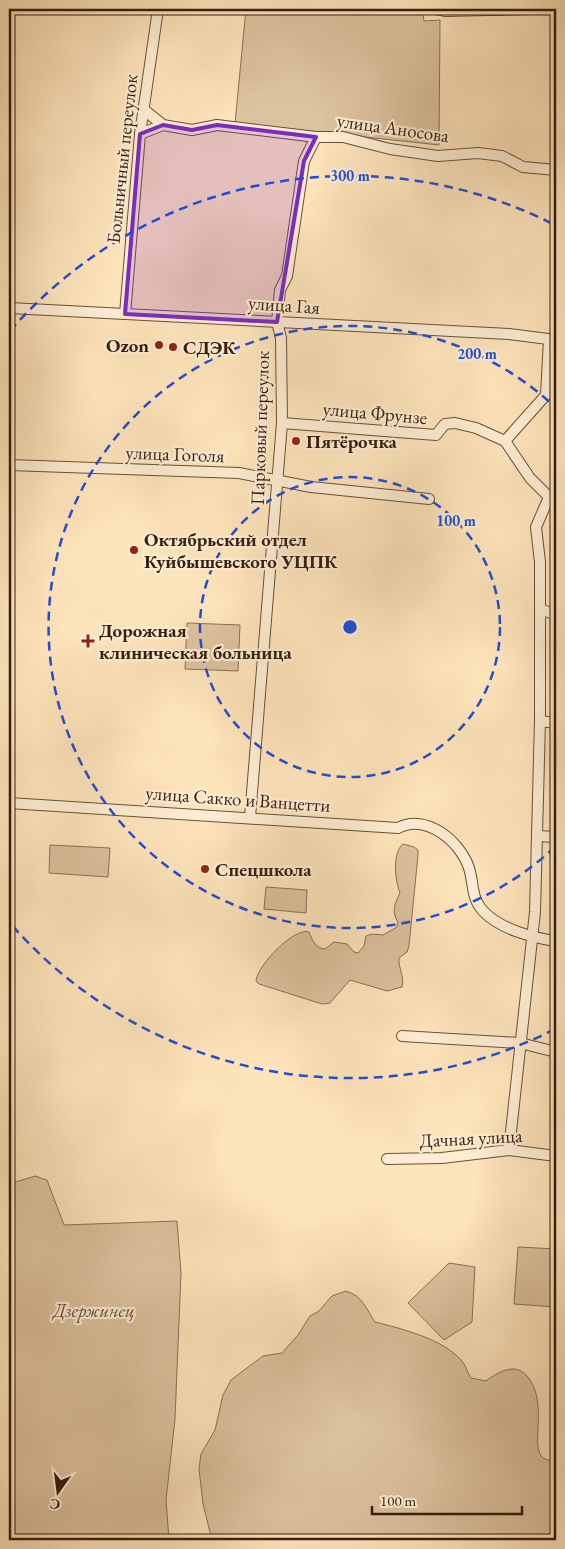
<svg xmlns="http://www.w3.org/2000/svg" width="565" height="1549" font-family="'EB Garamond',serif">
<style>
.green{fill:#dcc29e;stroke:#887056}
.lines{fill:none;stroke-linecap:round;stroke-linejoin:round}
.minor-casing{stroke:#675039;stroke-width:12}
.minor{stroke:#feedd3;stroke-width:10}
.marked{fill:#7b2cbf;fill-opacity:0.2;stroke:#7b2cbf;stroke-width:4;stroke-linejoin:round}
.ring{fill:none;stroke:#1d4ed8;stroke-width:2.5;stroke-dasharray:9 6}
.poi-dot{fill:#8f2418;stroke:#feedd3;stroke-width:2}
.labels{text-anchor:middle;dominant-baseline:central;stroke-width:4.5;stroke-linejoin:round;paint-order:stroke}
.street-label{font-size:19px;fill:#351e0e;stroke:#feedd3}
.poi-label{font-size:19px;font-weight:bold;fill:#351e0e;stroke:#feedd3;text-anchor:start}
.park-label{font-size:19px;font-style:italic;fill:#674f39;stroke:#feedd3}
.centre{fill:#1d4ed8;stroke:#feedd3;stroke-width:2.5}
.ring-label{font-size:15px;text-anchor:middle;font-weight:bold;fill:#1d4ed8;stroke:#feedd3;stroke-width:4.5;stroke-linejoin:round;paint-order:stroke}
</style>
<rect width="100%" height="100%" fill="#fee4bb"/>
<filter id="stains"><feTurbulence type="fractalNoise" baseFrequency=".004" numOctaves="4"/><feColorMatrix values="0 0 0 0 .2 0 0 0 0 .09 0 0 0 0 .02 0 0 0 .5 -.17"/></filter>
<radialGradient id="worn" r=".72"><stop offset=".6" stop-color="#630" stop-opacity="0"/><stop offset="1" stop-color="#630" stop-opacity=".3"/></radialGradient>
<g class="green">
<polygon points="246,9 422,9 424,21 440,20 439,145 235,123"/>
<polygon points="187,623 240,625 238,671 185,669"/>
<path d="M 403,844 L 414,847 L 418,850 L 418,855 L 409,946 L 407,952 L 399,958 C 398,968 405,976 402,987 L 387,991 L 350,980 L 330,1003 L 322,1004 L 259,984 L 256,981 C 257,966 294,927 309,932 C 312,940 316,949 325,949 L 334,942 L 347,944 L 354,952 L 358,953 L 364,946 L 366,936 L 372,934 L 383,935 L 397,927 L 398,922 C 391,912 395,903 400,893 C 395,881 392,853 403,844 Z"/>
<polygon points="50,845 110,848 108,877 49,873"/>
<polygon points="266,887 307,890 306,913 264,909"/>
<polygon points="35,1176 47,1180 64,1225 177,1221 181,1273 175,1419 166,1500 169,1540 9,1540 9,1184"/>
<polygon points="518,1247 556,1249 556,1307 514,1304"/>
<polygon points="449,1263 475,1267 472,1322 444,1340 408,1303"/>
<path d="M 346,1291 C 363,1296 366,1309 375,1322 C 403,1329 443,1339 462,1361 C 466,1366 467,1372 471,1378 L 486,1381 C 498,1372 515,1362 527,1376 C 549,1402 530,1443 542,1457 C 545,1460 552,1461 556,1462 L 556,1540 L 212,1540 L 203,1504 L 199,1469 L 201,1454 L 215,1430 L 223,1395 L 231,1380 L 263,1356 L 282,1353 L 298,1335 L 310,1316 L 319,1311 L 332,1296 Z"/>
</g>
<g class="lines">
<g class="minor-casing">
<g id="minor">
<polyline points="436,9 446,11 528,9"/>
<polyline points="143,109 163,125 192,130 217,125 316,137 343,137 390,149 438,156 478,153 502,156 523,167 556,170"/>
<polyline points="140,134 163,125"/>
<polyline points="9,308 509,334 556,340"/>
<polyline points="125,314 140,134 158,9"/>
<polyline points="282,423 436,435 445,424 455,423 476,428 505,441 530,478 549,497"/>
<polyline points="505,441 546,395 549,339"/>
<polyline points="9,465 239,473 311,487 429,499"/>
<polyline points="540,609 556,615"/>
<polyline points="540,721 556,723"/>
<path d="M 9,803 L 398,828 C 426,813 460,841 469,868 C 474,884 471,898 483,911 C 500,929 533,938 556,941"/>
<polyline points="250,817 282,423 281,338 277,322 280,290 287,276 304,161 316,137"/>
<polyline points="537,836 556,837"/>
<polyline points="402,1036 520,1043 556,1052"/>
<polyline points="509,1150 535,912 540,721 540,562 536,527 549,497"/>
<polyline points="387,1159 442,1158 509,1150 556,1156"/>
</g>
</g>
<use href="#minor" class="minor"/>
</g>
<path class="marked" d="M 163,125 L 192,130 L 217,125 L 316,137 L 304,161 L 277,322 L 125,314 L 140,134 Z"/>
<g class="ring">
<circle cx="350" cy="627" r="150"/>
<path d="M555 847A301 301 0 1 1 555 407"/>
<path d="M555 1029A451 451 0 0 1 10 923M10 331A451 451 0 0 1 555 225"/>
</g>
<g class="poi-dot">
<circle cx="159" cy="345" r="5"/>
<circle cx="173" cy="347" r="5"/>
<circle cx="296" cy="441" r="5"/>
<circle cx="134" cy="550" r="5"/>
<path d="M85.5 633.5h5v5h5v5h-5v5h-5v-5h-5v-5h5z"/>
<circle cx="205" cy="869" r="5"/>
</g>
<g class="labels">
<g class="street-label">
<text transform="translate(393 128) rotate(8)">улица Аносова</text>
<text transform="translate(122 159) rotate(-84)">Больничный переулок</text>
<text transform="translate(284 305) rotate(4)">улица Гая</text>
<text transform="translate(375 413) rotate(5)">улица Фрунзе</text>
<text transform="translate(260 428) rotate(-88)">Парковый переулок</text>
<text transform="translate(175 454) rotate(2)">улица Гоголя</text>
<text transform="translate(238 799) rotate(4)">улица Сакко и Ванцетти</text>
<text transform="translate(471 1138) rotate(-3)">Дачная улица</text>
</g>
<g class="poi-label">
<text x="149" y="345" text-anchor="end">Ozon</text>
<text x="183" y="347">СДЭК</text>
<text x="306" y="441">Пятёрочка</text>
<text x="144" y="539">Октябрьский отдел<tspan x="144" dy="22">Куйбышевского УЦПК</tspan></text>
<text x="99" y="630">Дорожная<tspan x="99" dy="22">клиническая больница</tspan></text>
<text x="215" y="869">Спецшкола</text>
</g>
<g class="park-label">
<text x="94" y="1310">Дзержинец</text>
</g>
</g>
<circle cx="350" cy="627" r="8" class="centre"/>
<g class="ring-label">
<text x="350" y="181">300 m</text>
<text x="477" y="359">200 m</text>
<text x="456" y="526">100 m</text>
</g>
<rect width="565" height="1549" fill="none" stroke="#fee4bb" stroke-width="30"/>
<rect x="10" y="10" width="545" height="1529" fill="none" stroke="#351e0e" stroke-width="2.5"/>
<rect x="15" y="15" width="535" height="1519" fill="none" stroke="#351e0e"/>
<g transform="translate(58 1492) rotate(194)" stroke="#feedd3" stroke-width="4" paint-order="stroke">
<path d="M0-4L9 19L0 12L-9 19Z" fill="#351e0e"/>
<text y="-8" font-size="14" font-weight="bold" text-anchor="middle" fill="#351e0e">С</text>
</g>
<path d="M372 1506v8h150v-8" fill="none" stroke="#351e0e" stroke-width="2.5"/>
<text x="380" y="1506" font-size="15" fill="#351e0e" stroke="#feedd3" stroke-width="4" paint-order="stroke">100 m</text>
<rect width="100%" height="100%" filter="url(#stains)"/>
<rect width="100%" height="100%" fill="url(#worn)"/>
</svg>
